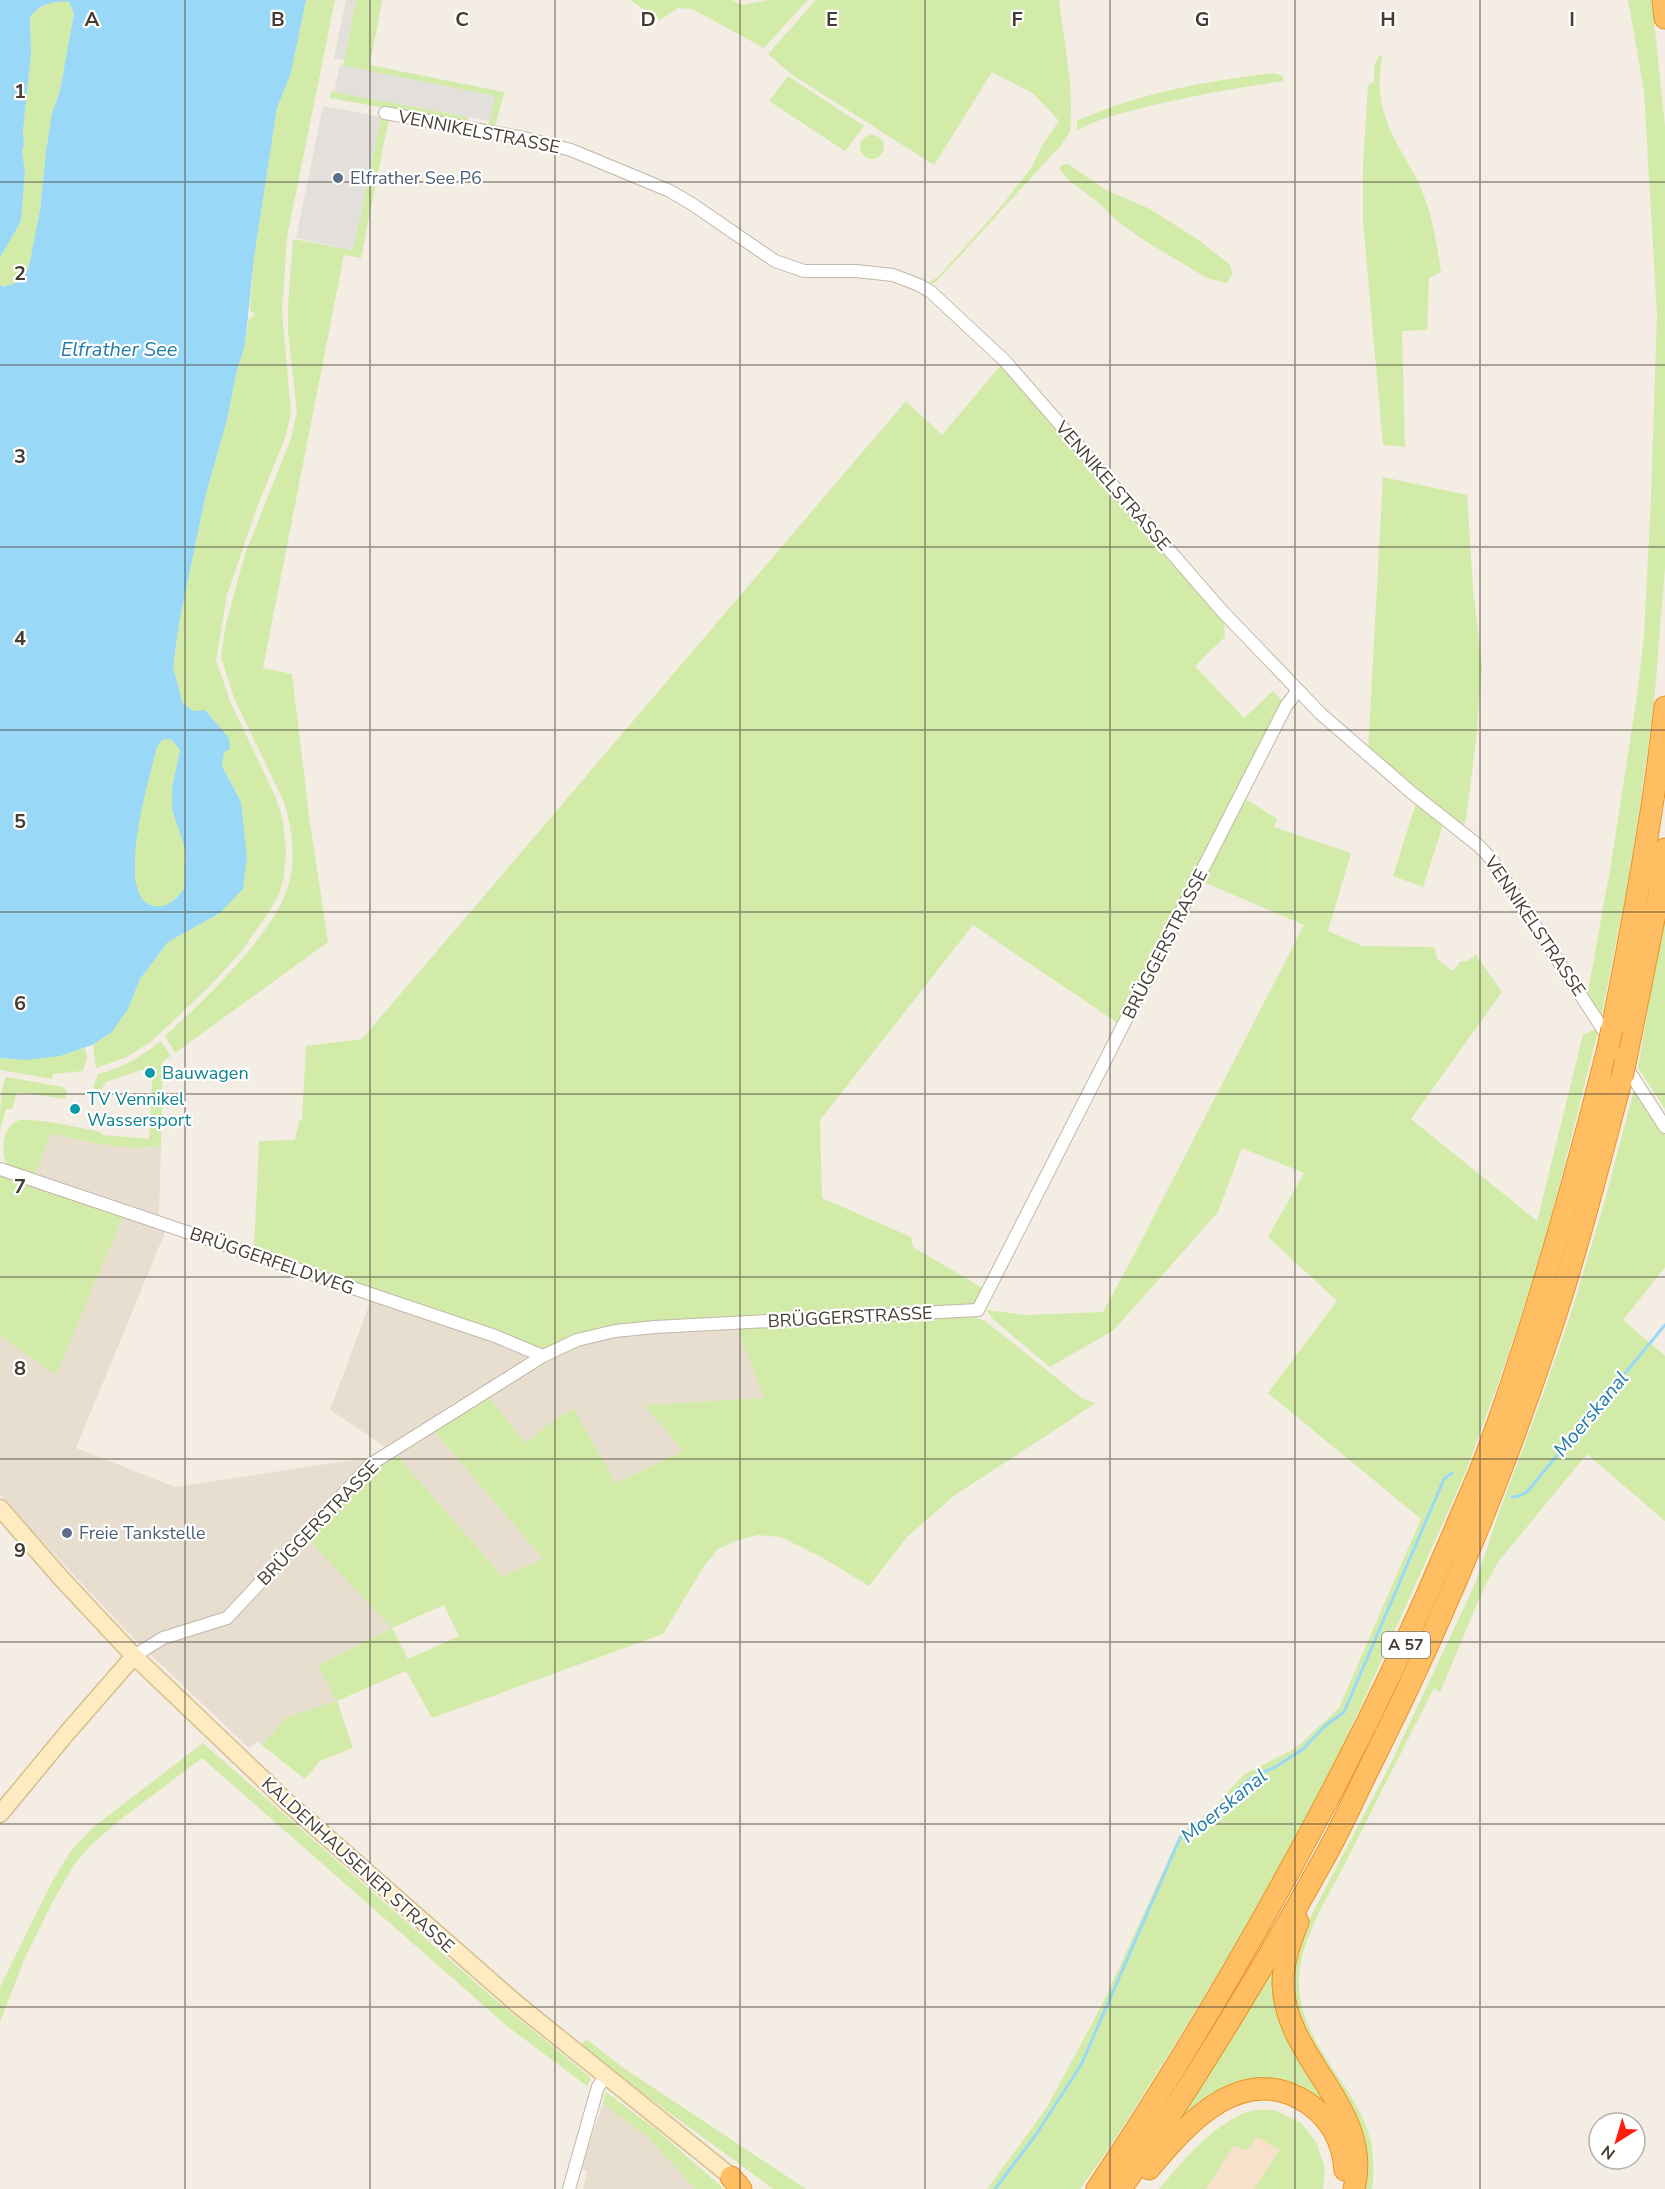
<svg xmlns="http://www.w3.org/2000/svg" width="1665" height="2189" font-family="'Nunito Sans',sans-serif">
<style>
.residential{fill:#e8ded0}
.commercial{fill:#f8e1cb}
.green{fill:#d3eba8;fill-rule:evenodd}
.parking{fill:#e3e0dc}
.water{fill:#99d8f6;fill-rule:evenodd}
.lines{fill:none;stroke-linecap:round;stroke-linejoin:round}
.stream{stroke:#99d8f6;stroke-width:3}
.street-casing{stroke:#c2b7a8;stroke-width:14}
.secondary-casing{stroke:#d7be8e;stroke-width:19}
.highway-casing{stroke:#ea9226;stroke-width:23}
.street{stroke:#fff;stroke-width:12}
.secondary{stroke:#ffebc1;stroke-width:16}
.highway{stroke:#ffbe62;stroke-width:21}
.highway-bridge-casing{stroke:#ea9226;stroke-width:23;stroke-linecap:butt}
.highway-bridge{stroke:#ffbe62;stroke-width:21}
.grid{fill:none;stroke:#453d33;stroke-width:1.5;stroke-opacity:0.55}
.service-dot{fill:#5c6f8a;stroke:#fff;stroke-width:2}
.culture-dot{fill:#0f9aa8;stroke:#fff;stroke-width:2}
.labels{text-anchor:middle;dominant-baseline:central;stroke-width:4.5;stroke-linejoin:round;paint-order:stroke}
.shield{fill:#fff;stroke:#7d7770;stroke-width:1.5}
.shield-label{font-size:16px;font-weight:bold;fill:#453d33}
.street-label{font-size:18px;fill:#453d33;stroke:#fff}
.service-label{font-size:18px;fill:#4e5e75;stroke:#fff;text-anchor:start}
.culture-label{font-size:18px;fill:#0d838f;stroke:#fff;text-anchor:start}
.water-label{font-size:20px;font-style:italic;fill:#227ba8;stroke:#fff}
.grid-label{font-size:20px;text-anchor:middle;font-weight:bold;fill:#453d33;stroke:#fff;stroke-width:4.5;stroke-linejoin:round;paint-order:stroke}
</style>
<rect width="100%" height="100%" fill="#f3ede3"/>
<g class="residential">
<polygon points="51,1134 93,1143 148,1148 161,1146 159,1219 34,1177"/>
<polygon points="123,1217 166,1230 76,1448 175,1487 372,1457 392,1628 319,1664 337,1701 285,1718 262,1745 257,1742 249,1748 136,1641 19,1517 0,1494 0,1336 56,1374"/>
<polygon points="371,1300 522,1350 525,1353 526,1360 387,1448 330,1410"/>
<polygon points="737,1327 765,1398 645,1405 683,1451 616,1483 574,1410 558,1417 525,1444 487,1395 579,1343 645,1332"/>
<polygon points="433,1430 543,1559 502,1576 396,1454"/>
<polygon points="603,2104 649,2138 695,2189 583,2189 587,2171 580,2168"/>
</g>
<polygon class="commercial" points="1257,2137 1279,2150 1254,2189 1206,2189 1234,2144"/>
<g class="green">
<path d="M 63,0 L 69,2 L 74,13 L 60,91 L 52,113 L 46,151 L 40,210 L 29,266 L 22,280 L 4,287 L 0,285 L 0,258 L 21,221 L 25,171 L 22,152 L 24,144 L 23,131 L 31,54 L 30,17 C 39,6 49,2 63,0 Z"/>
<polygon points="306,0 335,0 287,237 282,312 291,413 285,438 256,510 227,595 216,660 230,701 276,798 283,821 286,852 284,877 279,894 269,912 240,953 210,986 152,1041 127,1057 96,1068 93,1045 112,1032 128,1009 140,979 168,942 220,913 241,802 222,766 224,752 194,711 183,704 173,667 180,618 206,494 227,420 237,370 245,345 249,318 253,317 255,314 250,311 254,258 277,108 291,73"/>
<polygon points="356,0 382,0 370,65 504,92 495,128 488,127 494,96 343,66"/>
<polygon points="630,0 732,0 741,5 769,0 808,0 764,48 692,9 678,8 660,20"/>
<polygon points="816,0 1059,0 1070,81 1071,109 1070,132 1062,144 935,283 926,284 938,277 999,209 1032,167 1041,147 1059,121 1034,94 992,72 934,165 791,74 768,54"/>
<polygon points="1628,0 1652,0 1665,127 1665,567 1654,704 1631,868 1601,1018 1587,997 1611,864 1637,696 1644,636 1651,497 1657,315 1644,91"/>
<path d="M 1379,56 L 1382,56 C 1375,99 1384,121 1405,158 C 1411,169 1418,180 1422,191 C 1433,218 1437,244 1441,272 L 1429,278 L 1427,330 L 1402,331 L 1405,447 L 1383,445 L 1363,221 L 1363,167 L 1368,85 L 1374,82 L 1374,67 Z"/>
<path d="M 1274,73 L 1283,76 L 1283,81 C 1235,88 1188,96 1142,108 C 1119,114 1096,119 1077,131 L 1077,121 C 1139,93 1206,81 1274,73 Z"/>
<polygon points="788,76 864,126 845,151 769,101"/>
<polygon points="331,91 468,117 467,123 330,98"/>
<path d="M 381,117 L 389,118 L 361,258 L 344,255 L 263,668 L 292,674 L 310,823 L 328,942 L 175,1053 L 165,1036 C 204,1000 282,928 291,875 C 295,851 291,825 284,802 L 234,698 L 221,657 L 226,624 L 245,554 L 290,441 L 297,412 L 288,332 L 288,306 L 293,239 L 353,250 Z"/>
<circle cx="872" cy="147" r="12"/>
<polygon points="1068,164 1106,190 1150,209 1200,241 1229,264 1233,274 1226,283 1207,278 1145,241 1117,221 1099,203 1069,180 1059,169 1062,165"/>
<polygon points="1001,365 1224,619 1225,637 1195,666 1244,718 1273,691 1283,701 1119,1024 973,925 820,1120 822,1198 911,1237 913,1247 986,1290 976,1303 957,1308 615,1326 543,1352 254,1250 259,1141 295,1140 299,1121 302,1120 306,1046 362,1039 906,401 942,435"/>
<polygon points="1383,477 1467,495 1473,588 1482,667 1476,740 1466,820 1463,825 1457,825 1368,752"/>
<path d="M 167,739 L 172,740 L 180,750 L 172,788 L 186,852 L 184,889 C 176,899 163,913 149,905 C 142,901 136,890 135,883 C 129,845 148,784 157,747 L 162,740 Z"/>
<polygon points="1244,798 1277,819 1274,827 1351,853 1328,931 1363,946 1434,947 1438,960 1453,971 1461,961 1467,961 1476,955 1502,992 1411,1119 1537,1221 1583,1035 1599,1027 1546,1239 1507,1359 1464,1476 1344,1744 1258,1909 1161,2067 1108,2150 1080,2189 987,2189 1046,2109 1102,2005 1180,1834 1212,1810 1243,1775 1296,1748 1339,1708 1421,1519 1268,1393 1337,1301 1268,1237 1304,1173 1242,1148 1218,1212 1114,1330 1050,1367 994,1320 986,1310 1025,1315 1103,1312 1134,1255 1304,925 1201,881"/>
<polygon points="1416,803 1443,825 1423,887 1393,876"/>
<polygon points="1665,909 1665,1109 1638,1068"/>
<path d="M 161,1041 L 171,1056 L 163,1061 L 161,1146 C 125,1152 86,1141 51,1134 L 34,1177 C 27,1176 17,1175 11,1171 C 0,1161 0,1127 17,1121 C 29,1116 85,1129 100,1132 L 103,1135 L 149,1139 L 153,1066 L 106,1082 L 101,1090 L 93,1088 L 98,1074 C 121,1069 142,1056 161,1041 Z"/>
<path d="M 85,1048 L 87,1058 L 83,1071 L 53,1074 L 52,1079 L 0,1070 L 0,1058 C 30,1060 56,1057 85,1048 Z"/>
<path d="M 6,1077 L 63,1087 L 67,1092 L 65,1099 L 17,1092 L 12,1109 L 6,1109 L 0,1131 C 0,1118 0,1086 6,1077 Z"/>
<path d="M 1634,1090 L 1665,1135 L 1665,1267 L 1623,1320 L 1665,1356 L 1665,1521 L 1587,1454 L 1498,1562 L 1483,1590 L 1440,1692 L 1434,1688 C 1405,1745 1376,1802 1348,1858 C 1331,1891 1309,1925 1301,1962 C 1297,1981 1299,2002 1306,2020 C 1332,2085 1383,2110 1372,2189 L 1363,2189 L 1299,2021 L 1291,1978 L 1303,1931 L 1390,1765 L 1475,1584 L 1498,1515 L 1542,1397 L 1573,1307 L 1605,1200 Z"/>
<polygon points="0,1175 123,1217 56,1375 0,1336"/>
<path d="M 971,1315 L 985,1321 L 1083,1399 L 1096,1403 L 955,1495 L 907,1537 L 869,1586 L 823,1558 L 781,1537 L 757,1535 L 735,1541 L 718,1549 L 704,1566 L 663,1634 L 432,1718 L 406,1671 L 337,1701 L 353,1748 L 320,1761 L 305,1779 L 262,1745 L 285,1718 L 336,1701 L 318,1665 L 392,1628 L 306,1537 L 371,1469 L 396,1454 L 502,1576 L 543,1559 L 433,1430 L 487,1395 L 525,1443 L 558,1417 L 574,1409 L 616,1483 L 683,1451 L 644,1405 L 764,1398 L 737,1327 L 881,1322 ZM 444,1605 L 459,1636 L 408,1659 L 392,1628 Z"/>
<polygon points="203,1743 492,1997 591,2078 587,2086 507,2026 202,1758 116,1823 89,1847 74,1865 53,1901 24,1960 0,2022 0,1987 53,1880 71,1851 92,1828"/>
<polygon points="1282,1952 1280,1977 1336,2107 1345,2147 1274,2086 1168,2139"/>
<polygon points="586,2039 625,2069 806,2189 773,2189 606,2066 586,2050 582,2044"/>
<polygon points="606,2092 658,2131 724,2189 695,2189 649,2138 603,2104"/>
<path d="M 1275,2110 L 1301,2123 L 1316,2142 L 1325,2168 L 1323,2189 L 1254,2189 L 1279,2150 L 1257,2137 L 1246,2151 L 1234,2145 L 1206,2189 L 1159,2189 C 1183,2161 1211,2126 1247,2112 C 1255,2109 1266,2110 1275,2110 Z"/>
</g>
<g class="parking">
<polygon points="346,0 356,0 344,60 334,58"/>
<polygon points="340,65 495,96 490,121 334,92"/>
<polygon points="323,106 381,117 353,250 296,238"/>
</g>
<path class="water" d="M 0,0 L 306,0 L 291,73 L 277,108 L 254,258 L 245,345 L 237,370 L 227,420 L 206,494 L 180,618 L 173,667 L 183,704 L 194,711 L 205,710 L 229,738 L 230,749 L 224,752 L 222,766 L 241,802 L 247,858 L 243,889 L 220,913 L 168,942 L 140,979 L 128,1009 L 112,1032 L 92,1045 L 60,1056 L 27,1060 L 0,1058 L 0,285 L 4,287 L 22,280 L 29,266 L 40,210 L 46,151 L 52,113 L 60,91 L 74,13 L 69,2 C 53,0 39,5 30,17 L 31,54 L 23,131 L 24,144 L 22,152 L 25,171 L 21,221 L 0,258 ZM 167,739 L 172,740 L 180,750 L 172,788 L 172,809 L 186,852 L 184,889 C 176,899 167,909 154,906 C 112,898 151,774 157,747 L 162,740 Z"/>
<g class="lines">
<g class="stream">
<polyline points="1512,1497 1519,1496 1527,1492 1665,1325"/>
<polyline points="995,2189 1035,2136 1081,2065 1180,1838 1214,1818 1228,1798 1251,1778 1277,1766 1303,1749 1325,1726 1344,1712 1444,1479 1452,1473"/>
</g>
<g class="street-casing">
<g id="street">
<polyline points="385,113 524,138 571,150 670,191 692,204 775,261 804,271 856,271 893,275 919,285 931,292 1005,361 1223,612 1321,714 1412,793 1479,846 1492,860 1610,1040"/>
<polyline points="1625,1065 1665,1127"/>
<polyline points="0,1169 495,1336 543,1356"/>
<polyline points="134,1656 163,1638 227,1618 371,1464 543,1356 577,1340 615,1331 655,1327 978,1310 1243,790 1286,706 1298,690"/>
<polyline points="569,2189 595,2097 598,2087 605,2077"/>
</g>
</g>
<g class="secondary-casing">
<g id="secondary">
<polyline points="0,1508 61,1578 134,1656 287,1802 517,2004 739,2183"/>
<polyline points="0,1814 67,1733 134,1656"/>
</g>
</g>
<g class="highway-casing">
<g id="highway">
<polyline points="1663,0 1665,18"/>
<path d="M 1612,1029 C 1633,922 1653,816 1665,707"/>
<polyline points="1627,1054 1659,894 1665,849"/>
<path d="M 1298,1922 C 1290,1942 1283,1962 1283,1984 C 1285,2060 1374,2109 1354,2189"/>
<path d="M 1149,2169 C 1187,2123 1244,2059 1309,2104 C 1332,2120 1343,2143 1345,2170"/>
<polyline points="731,2177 741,2189"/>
<path d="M 1097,2189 C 1182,2062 1257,1934 1328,1799 C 1374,1712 1416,1623 1454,1532 C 1465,1505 1478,1478 1488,1450 C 1536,1320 1573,1186 1607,1052"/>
<path d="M 1121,2189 C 1195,2080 1264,1968 1327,1853 C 1343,1824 1356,1794 1371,1764 C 1442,1623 1503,1476 1552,1326 C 1579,1244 1600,1160 1622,1077"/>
</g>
</g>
<use href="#street" class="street"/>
<use href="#secondary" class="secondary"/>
<use href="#highway" class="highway"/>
<g class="highway-bridge-casing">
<g id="highway-bridge">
<polyline points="1607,1052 1612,1029"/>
<polyline points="1622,1077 1627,1054"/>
</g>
</g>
<use href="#highway-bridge" class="highway-bridge"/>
</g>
<path class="grid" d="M 185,0 L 185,2189M 370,0 L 370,2189M 555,0 L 555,2189M 740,0 L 740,2189M 925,0 L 925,2189M 1110,0 L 1110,2189M 1295,0 L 1295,2189M 1480,0 L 1480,2189M 0,182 L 1665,182M 0,365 L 1665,365M 0,547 L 1665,547M 0,730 L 1665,730M 0,912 L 1665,912M 0,1094 L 1665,1094M 0,1277 L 1665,1277M 0,1459 L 1665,1459M 0,1642 L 1665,1642M 0,1824 L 1665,1824M 0,2007 L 1665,2007"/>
<g class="service-dot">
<circle cx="338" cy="178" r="6"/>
<circle cx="67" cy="1533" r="6"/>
</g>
<g class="culture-dot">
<circle cx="150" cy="1073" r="6"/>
<circle cx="75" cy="1109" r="6"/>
</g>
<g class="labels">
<rect class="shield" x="1382" y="1632" width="48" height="26" rx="4.5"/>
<g class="shield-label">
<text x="1406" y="1645">A 57</text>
</g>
<g class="street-label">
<text transform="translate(479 132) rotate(11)">VENNIKELSTRASSE</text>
<text transform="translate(1113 486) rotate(49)">VENNIKELSTRASSE</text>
<text transform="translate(1535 926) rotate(56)">VENNIKELSTRASSE</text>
<text transform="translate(1165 944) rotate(-63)">BRÜGGERSTRASSE</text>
<text transform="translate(272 1261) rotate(19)">BRÜGGERFELDWEG</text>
<text transform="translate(850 1317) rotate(-3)">BRÜGGERSTRASSE</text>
<text transform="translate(318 1523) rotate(-46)">BRÜGGERSTRASSE</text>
<text transform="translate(358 1865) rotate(42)">KALDENHAUSENER STRASSE</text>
</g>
<g class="service-label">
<text x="350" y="178">Elfrather See P6</text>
<text x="79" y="1533">Freie Tankstelle</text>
</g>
<g class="culture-label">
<text x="162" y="1073">Bauwagen</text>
<text x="87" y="1099">TV Vennikel<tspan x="87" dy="21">Wassersport</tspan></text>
</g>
<g class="water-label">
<text x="119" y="349">Elfrather See</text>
<text transform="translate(1591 1414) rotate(-50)">Moerskanal</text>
<text transform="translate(1224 1806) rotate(-39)">Moerskanal</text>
</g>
</g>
<g class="grid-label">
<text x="92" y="26">A</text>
<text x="278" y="26">B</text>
<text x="462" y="26">C</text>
<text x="648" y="26">D</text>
<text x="832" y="26">E</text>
<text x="1017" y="26">F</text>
<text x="1202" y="26">G</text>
<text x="1388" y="26">H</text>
<text x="1572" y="26">I</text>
<text x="20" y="98">1</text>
<text x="20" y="280">2</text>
<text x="20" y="463">3</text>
<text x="20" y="645">4</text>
<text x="20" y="828">5</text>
<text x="20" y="1010">6</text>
<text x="20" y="1193">7</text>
<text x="20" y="1375">8</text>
<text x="20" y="1557">9</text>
</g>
<g transform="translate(1617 2141) rotate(217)"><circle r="28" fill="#ffffff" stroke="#b5b1ad" stroke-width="1.5"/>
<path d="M0-4.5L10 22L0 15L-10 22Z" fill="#ff1e0e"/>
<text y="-9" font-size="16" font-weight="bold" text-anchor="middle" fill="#453d33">N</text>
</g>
</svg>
